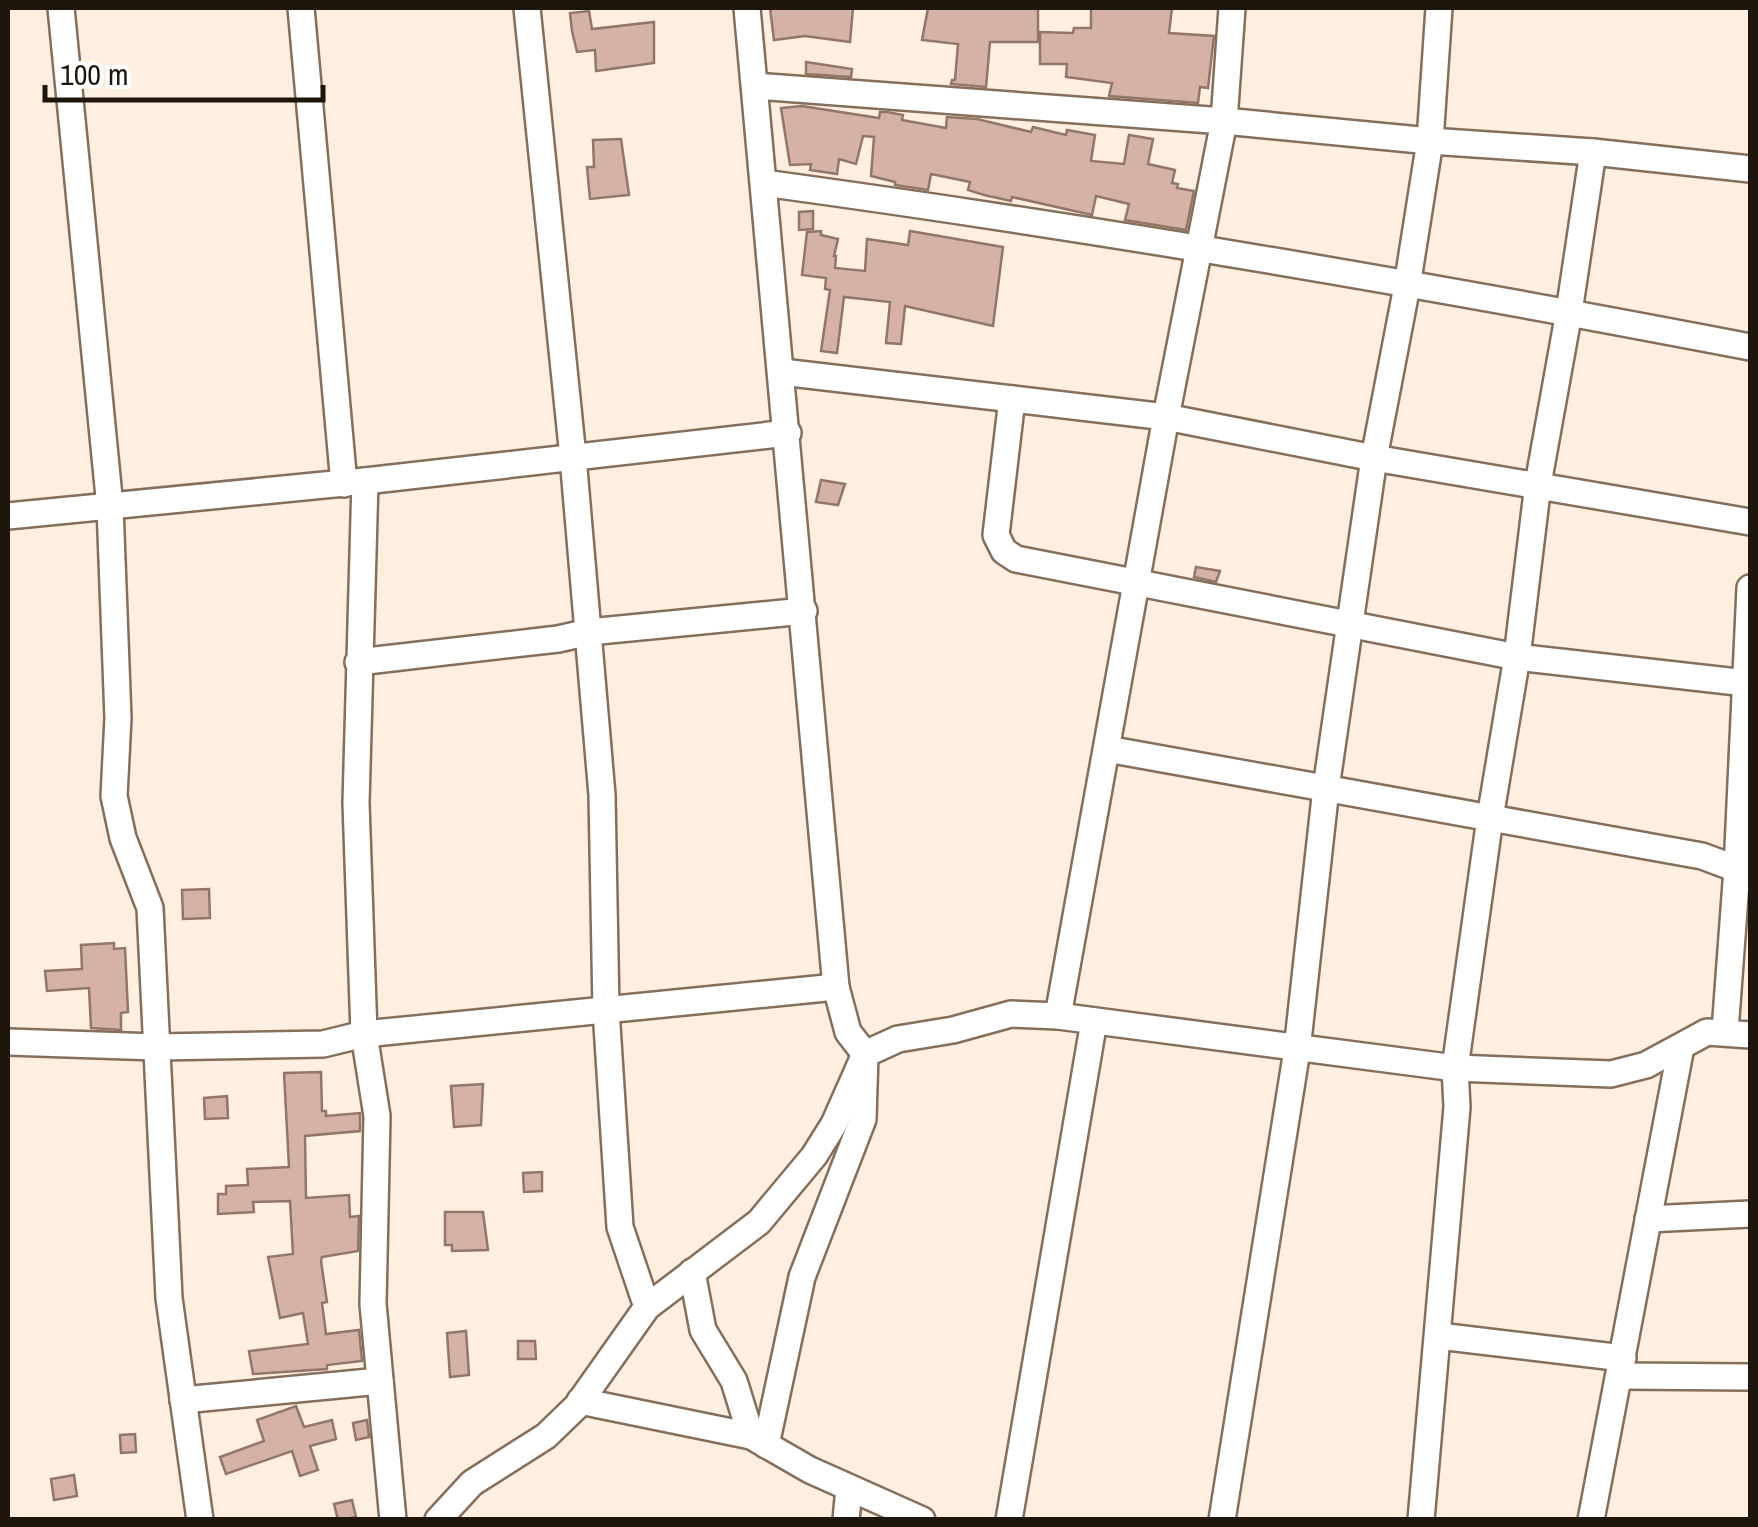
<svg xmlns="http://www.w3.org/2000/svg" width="1758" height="1527" font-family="'Archivo Narrow',sans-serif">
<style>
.building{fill:#d4b3a6;stroke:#937569;stroke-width:2.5}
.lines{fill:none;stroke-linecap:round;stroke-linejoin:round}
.minor-casing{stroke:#856e5a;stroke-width:30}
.minor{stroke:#fff;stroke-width:25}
</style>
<rect width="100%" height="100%" fill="#ffefe1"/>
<g class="building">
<polygon points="770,8 853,8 850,42 805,36 774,40"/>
<polygon points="928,8 1038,8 1038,42 990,42 986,87 951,84 952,80 955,80 958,44 922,40"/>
<polygon points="1091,8 1172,8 1169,33 1214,36 1208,88 1200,87 1198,103 1109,96 1112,83 1066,77 1067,64 1040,64 1040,32 1073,33 1074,28 1091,28"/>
<polygon points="589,11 592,29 654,22 654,63 596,71 595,50 577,52 572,31 570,13"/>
<polygon points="806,62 852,69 851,77 806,74"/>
<polygon points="802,106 879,118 880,112 887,112 903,115 902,120 946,128 947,117 977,119 1031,132 1033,127 1066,135 1067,130 1095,135 1091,161 1124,164 1129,135 1153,139 1148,164 1175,170 1172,183 1178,184 1177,188 1194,191 1186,230 1125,220 1129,204 1096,196 1092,215 1012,197 1011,201 984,195 968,190 970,182 931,174 928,190 895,185 895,182 871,176 874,137 863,136 856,164 839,159 837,174 810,170 811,164 790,165 781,108"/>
<polygon points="621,139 629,195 590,199 587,167 594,167 593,140"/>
<polygon points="813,211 813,229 799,230 799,212"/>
<polygon points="821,231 821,235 838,239 834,256 836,256 835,268 865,271 867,239 908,245 910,231 1003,247 993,326 905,306 901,344 886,343 890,302 844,297 837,353 821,351 830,290 825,289 826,278 802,275 807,232"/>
<polygon points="821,480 845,484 838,505 816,502"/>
<polygon points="1196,567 1220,571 1216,582 1194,577"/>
<polygon points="209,889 210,918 183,919 182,890"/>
<polygon points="114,943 114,949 125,948 128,1012 121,1013 121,1030 91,1028 89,988 47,991 45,971 82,969 81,945"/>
<polygon points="321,1072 322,1111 326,1111 326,1116 360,1113 360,1131 305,1136 306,1198 349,1195 350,1217 359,1216 358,1251 322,1257 321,1261 327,1302 322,1303 326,1334 359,1330 362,1361 327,1365 327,1369 253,1374 249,1351 308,1344 303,1313 280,1318 268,1257 293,1254 290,1201 253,1202 254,1212 218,1214 218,1194 226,1194 226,1186 248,1185 247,1169 289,1167 284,1073"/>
<polygon points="483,1084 481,1125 454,1127 451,1086"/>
<polygon points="227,1096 228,1118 205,1119 204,1098"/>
<polygon points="542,1172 542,1191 524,1192 523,1173"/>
<polygon points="445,1212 483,1212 488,1250 452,1251 452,1245 445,1245"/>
<polygon points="466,1331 469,1375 450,1377 447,1333"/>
<polygon points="518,1341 535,1341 536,1359 518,1359"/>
<polygon points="296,1406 304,1427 332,1420 336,1439 310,1446 318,1470 300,1476 292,1451 226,1474 220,1457 264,1441 257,1420"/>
<polygon points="367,1420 369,1437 356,1440 353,1423"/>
<polygon points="135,1434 136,1452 121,1453 120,1435"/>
<polygon points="74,1475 77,1496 54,1500 51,1479"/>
<polygon points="352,1500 356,1517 338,1520 334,1504"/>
</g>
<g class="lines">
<g class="minor-casing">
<g id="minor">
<polyline points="61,8 110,507 118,718 114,796 123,838 150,908 169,1298 200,1520"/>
<polyline points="301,8 344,484"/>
<polyline points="527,8 573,457 602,795 606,1010 620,1227 647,1307"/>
<polyline points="747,8 836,987 848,1032 865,1054 863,1119 802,1277 766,1445"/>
<polyline points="755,86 1224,121 1430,141 1593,152 1750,169"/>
<path d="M 764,183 C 1094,228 1423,284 1750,347"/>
<polyline points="782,372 1166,417 1374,458 1750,522"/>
<polyline points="1012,399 996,535 1004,551 1016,559 1517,657 1746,683"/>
<polyline points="365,481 356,803 364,1034 377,1116 373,1304 393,1520"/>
<polyline points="8,516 365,481 788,433"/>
<polyline points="358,662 558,639 589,632 804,611"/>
<polyline points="1107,749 1702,856 1737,869 1750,868"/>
<polyline points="1058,1016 1166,417 1224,121 1232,8"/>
<polyline points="1725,1031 1737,869 1750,588"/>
<polyline points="8,1042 157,1047 323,1044 364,1034 836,987"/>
<polyline points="1648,1219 1750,1214"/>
<polyline points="692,1272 703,1330 734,1381 751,1436"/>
<polyline points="1439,1336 1623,1358"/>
<polyline points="1620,1376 1750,1377"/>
<polyline points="183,1400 380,1381"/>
<polyline points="580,1401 751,1436 810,1470 922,1520"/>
<polyline points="438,1520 472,1483 546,1436 577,1406 647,1307 759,1222 814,1156 834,1124 865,1054 898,1039 953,1030 1011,1014 1058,1016 1455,1068 1611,1074 1646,1065 1707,1032 1750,1035"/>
<polyline points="846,1520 849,1488"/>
<polyline points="1009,1520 1094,1021"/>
<polyline points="1222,1520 1297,1050 1326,788 1374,458 1407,286 1430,141 1439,8"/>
<polyline points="1421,1520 1457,1107 1455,1068 1490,818 1517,657 1538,484 1569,312 1593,152"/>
<polyline points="1591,1520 1681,1047"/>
</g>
</g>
<use href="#minor" class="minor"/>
</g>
<rect width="1758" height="1527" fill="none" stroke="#1e150d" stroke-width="20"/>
<path d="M45 85v15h278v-15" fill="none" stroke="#1e150d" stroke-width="5"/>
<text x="60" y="85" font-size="30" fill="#1e150d" stroke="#ffffff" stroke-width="8" paint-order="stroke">100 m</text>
</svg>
